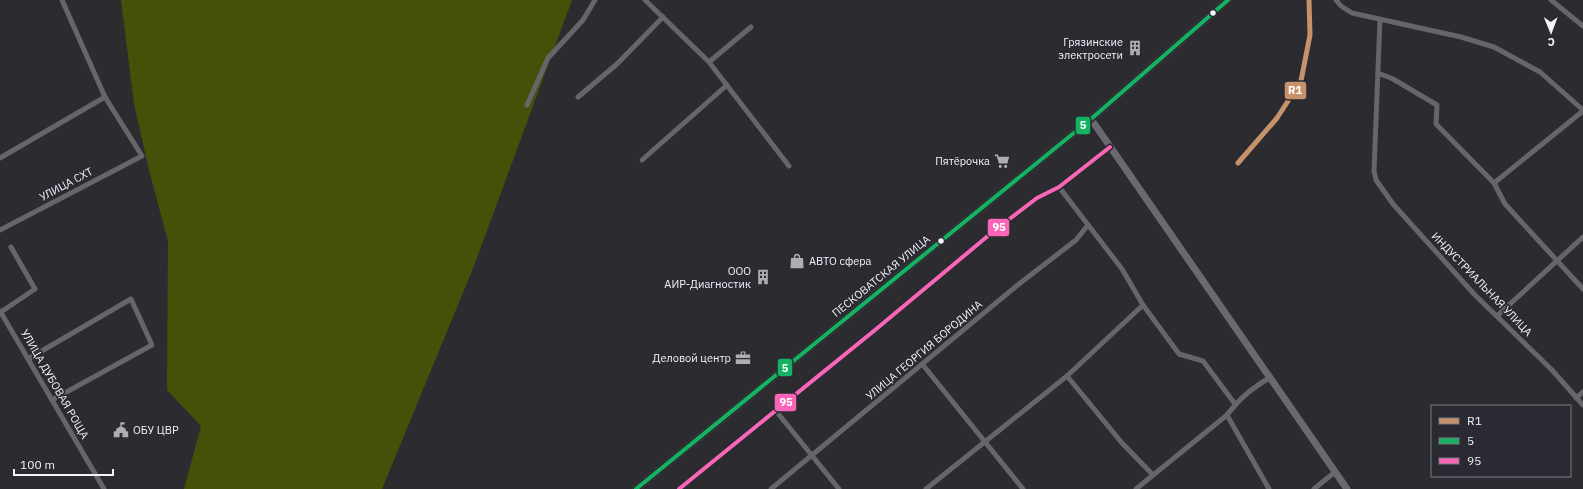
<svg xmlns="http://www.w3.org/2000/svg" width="1583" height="489" font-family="'IBM Plex Sans',sans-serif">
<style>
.forest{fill:#435208}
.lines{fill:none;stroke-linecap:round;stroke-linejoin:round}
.minor{stroke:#656669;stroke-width:5}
.secondary{stroke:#6a6870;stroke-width:7}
.bus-1-casing{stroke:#2a2b32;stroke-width:7}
.bus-2-casing{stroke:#2a2b32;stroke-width:7}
.bus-1{stroke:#13b361;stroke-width:4}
.bus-2{stroke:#fa66b7;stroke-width:4}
.rail-1-casing{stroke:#2a2b32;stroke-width:8}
.rail-1{stroke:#c7916a;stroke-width:5}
.bus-dot{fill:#f3f4f9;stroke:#2a2b32;stroke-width:1.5}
.labels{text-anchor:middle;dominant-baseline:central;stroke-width:3.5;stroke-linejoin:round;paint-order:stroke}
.poi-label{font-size:11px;fill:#f3f4f9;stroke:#2a2b32;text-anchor:end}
.street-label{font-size:11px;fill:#f3f4f9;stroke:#2a2b32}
.line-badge{stroke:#2a2b32;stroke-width:1.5}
.badge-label{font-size:11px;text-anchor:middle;font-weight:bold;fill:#fff}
</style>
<rect width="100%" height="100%" fill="#2c2c30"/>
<polygon class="forest" points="121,0 572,0 474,266 382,489 184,489 201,426 167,390 168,241 150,174 134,104"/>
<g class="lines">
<g class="minor">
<polyline points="645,0 709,62 789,166"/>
<polyline points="1336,0 1341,6 1352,13 1461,37 1494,47 1540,72 1583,110"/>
<polyline points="1551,0 1583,26"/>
<polyline points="1380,19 1374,171 1376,180 1393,204 1474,294 1552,370 1583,405"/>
<polyline points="709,62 751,27"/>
<polyline points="1378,73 1393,79 1437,105 1436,124 1494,183 1505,204 1583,289"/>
<polyline points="578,97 617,64 663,17"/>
<polyline points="527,105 548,58 583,20 595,0"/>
<polyline points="0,158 105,97"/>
<polyline points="642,160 727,85"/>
<polyline points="1494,183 1583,111"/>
<polyline points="1059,187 1122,269 1143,305 1179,354 1203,361 1235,404"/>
<polyline points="0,230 142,156 105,97 62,0"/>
<polyline points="0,311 104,489"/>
<polyline points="1,312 35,289 11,247"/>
<polyline points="1498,315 1583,237"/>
<polyline points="28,359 131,299 152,345 52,400"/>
<polyline points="923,365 1023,489"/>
<polyline points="1067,376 1122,443 1153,475"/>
<polyline points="1576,398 1583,392"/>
<polyline points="776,411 839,489"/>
<polyline points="1227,415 1269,489"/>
<polyline points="679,489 875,330 995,230 1037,198 1059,187 1110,147"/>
<polyline points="771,489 1019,284 1076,240 1088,225"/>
<polyline points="926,489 1067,376 1143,305"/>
<path d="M 1136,489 L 1227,415 C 1240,398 1251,389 1269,378"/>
<polyline points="1314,489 1335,472"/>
</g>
<g class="secondary">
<polyline points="1091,119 1347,489"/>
<polyline points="636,489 1091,119 1228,0"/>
</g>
<g class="bus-1-casing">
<polyline id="bus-1" points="636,489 1091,119 1228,0"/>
</g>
<g class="bus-2-casing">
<polyline id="bus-2" points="679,489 875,330 995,230 1037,198 1059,187 1110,147"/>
</g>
<use href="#bus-1" class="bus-1"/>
<use href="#bus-2" class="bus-2"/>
<g class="rail-1-casing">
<polyline id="rail-1" points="1238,163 1277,118 1301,81 1310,35 1309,0"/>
</g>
<use href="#rail-1" class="rail-1"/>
</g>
<defs>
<g id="building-bare" transform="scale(1.2)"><path d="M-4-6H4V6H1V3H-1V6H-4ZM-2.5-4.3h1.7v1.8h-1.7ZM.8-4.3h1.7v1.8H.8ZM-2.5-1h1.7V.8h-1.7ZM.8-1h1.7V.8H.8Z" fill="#adaeb3" stroke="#2a2b32" stroke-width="2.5" paint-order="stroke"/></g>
<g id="supermarket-bare" transform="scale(1.2)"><path d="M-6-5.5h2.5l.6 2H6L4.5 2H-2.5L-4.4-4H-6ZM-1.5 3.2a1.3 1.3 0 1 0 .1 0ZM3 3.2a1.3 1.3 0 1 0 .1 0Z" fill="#adaeb3" stroke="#2a2b32" stroke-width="2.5" paint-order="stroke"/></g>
<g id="shop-bare" transform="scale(1.2)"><path d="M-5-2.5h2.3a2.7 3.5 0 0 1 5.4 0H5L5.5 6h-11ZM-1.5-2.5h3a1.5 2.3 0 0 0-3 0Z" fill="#adaeb3" stroke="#2a2b32" stroke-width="2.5" paint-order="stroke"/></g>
<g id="office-bare" transform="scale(1.2)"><path d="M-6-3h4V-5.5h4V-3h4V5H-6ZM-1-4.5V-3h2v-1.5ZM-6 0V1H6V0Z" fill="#adaeb3" stroke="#2a2b32" stroke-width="2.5" paint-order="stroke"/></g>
<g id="civic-bare" transform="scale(1.2)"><path d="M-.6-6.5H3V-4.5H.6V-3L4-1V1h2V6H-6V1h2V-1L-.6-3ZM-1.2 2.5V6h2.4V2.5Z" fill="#adaeb3" stroke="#2a2b32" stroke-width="2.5" paint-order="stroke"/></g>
</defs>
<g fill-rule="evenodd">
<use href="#building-bare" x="1135" y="48"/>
<use href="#supermarket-bare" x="1002" y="161"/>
<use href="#shop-bare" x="797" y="261"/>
<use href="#building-bare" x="763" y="277"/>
<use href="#office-bare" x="743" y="358"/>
<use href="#civic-bare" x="121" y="430"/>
</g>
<g class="bus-dot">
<circle cx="1213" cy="13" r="3.5"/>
<circle cx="941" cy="241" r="3.5"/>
</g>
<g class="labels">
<g class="poi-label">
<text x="1123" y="42">Грязинские<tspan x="1123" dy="13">электросети</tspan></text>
<text x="990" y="161">Пятёрочка</text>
<text x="809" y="261" text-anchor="start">АВТО сфера</text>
<text x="751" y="271">ООО<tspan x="751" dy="13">АИР-Диагностик</tspan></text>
<text x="731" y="358">Деловой центр</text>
<text x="133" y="430" text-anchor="start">ОБУ ЦВР</text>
</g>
<g class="street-label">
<text transform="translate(66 184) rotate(-28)">УЛИЦА СХТ</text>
<text transform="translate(881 276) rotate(-39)">ПЕСКОВАТСКАЯ УЛИЦА</text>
<text transform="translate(1482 284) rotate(46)">ИНДУСТРИАЛЬНАЯ УЛИЦА</text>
<text transform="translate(924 350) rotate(-40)">УЛИЦА ГЕОРГИЯ БОРОДИНА</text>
<text transform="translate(55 384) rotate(60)">УЛИЦА ДУБОВАЯ РОЩА</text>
</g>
</g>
<g class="line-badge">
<rect x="1284" y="81" width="23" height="19" rx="4" fill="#c7916a"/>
<rect x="1075" y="116" width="16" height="19" rx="4" fill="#13b361"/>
<rect x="987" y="218" width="23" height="19" rx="4" fill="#fa66b7"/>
<rect x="777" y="358" width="16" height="19" rx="4" fill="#13b361"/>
<rect x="774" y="393" width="23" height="19" rx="4" fill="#fa66b7"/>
</g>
<g class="badge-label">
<text x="1295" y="94">R1</text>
<text x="1083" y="129">5</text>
<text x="999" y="231">95</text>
<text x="785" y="372">5</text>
<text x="786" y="406">95</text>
</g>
<rect x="1431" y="405" width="140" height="72" fill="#2a2b32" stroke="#7a7b82"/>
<rect x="1439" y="418" width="20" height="6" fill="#c7916a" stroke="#7a7b82"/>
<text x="1467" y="425" font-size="12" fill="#f3f4f9">R1</text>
<rect x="1439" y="438" width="20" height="6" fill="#13b361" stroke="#7a7b82"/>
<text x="1467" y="445" font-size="12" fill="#f3f4f9">5</text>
<rect x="1439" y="458" width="20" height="6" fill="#fa66b7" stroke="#7a7b82"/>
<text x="1467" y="465" font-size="12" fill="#f3f4f9">95</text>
<g transform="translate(1551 32) rotate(179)" stroke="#2a2b32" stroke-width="3" paint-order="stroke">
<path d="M0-3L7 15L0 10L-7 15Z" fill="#f3f4f9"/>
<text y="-6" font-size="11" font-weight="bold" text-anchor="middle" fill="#f3f4f9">С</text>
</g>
<path d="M14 469v6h99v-6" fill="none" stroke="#f3f4f9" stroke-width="2"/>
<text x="20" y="469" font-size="12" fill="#f3f4f9" stroke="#2a2b32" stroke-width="3" paint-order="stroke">100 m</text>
</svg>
